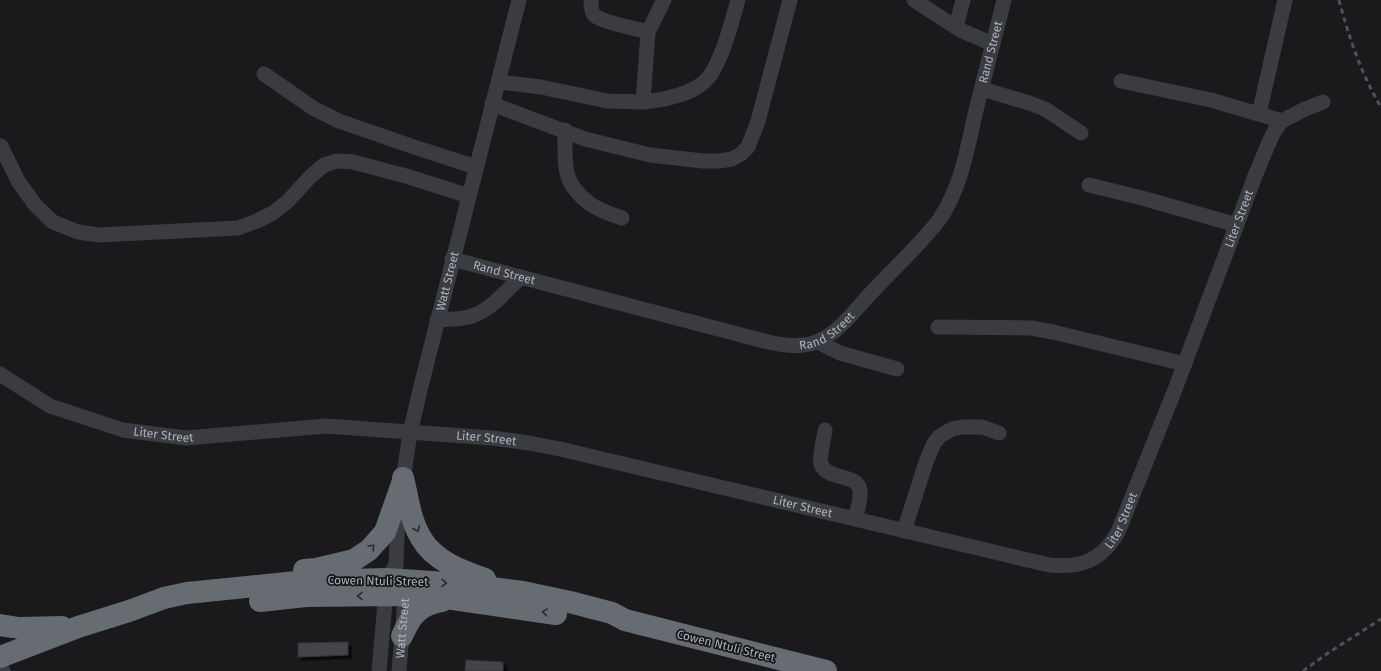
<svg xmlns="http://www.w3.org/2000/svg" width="1381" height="671" font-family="'Fira Sans',sans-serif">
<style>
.building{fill:#444549;stroke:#343438;filter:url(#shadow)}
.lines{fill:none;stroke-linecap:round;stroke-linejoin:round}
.minor{stroke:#3b3c41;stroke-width:15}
.highway{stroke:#676b72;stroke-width:22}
.rail{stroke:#4e5156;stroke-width:3;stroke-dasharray:5 4;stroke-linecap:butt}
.oneway{stroke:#2a2a2e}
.labels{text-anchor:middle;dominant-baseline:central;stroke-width:3.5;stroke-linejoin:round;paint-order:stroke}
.street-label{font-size:12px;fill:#acb3bb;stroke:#151517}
</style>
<defs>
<filter id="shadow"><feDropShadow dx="3.5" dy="3.5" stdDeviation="0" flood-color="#0009"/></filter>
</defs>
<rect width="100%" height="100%" fill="#1a1a1c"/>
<g class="building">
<polygon points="348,642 348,655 298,657 298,643"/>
<polygon points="466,660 503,662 503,671 465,671"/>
</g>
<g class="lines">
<g class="minor">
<path d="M 591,0 C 591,5 591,11 594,15 C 601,22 638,29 648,32"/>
<path d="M 664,0 L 648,32 L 643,102 C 663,100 695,94 708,78 C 722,61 732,21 738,0"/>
<polyline points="914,0 960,30 993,44"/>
<polyline points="956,27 963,0"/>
<polyline points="264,74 313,108 339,121 414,147 476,167"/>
<polyline points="1121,81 1211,100 1282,121"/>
<polyline points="499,82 541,87 607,101 643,102"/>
<polyline points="982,89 1029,103 1045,109 1081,133"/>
<polyline points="492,104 585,139 650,155 703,161 719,161 732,159 741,154 748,147 758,121 790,0"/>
<polyline points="1259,114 1285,0"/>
<path d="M 565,130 C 565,144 564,160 567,173 C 570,188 586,203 599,209 C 606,213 615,215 622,218"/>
<polyline points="1,146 18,181 36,206 53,222 78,232 99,235 238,228 257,221 273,213 288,201 311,176 324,165 337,161 353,162 406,176 469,196"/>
<polyline points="1089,185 1142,198 1237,225"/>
<path id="s1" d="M 452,259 L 764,341 C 776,344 790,347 803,345 C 832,343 852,313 871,293 C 893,269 919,246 939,220 C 962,187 968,144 977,106 C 986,70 995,35 1004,0"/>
<path d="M 437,320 C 449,319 461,320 472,316 C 491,310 506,291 521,277"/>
<polyline points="938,327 1031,328 1053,332 1185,364"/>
<polyline points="818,342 840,353 897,369"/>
<path id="s2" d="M 0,374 L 50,406 L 123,430 L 186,438 L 326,426 L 492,438 L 529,443 L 560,449 L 1049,565 C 1082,568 1101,561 1118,532 L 1174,392 L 1255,176 L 1270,140 L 1275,130 L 1282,121 L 1305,109 L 1323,102"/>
<path d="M 825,430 C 824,439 819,456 821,464 C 827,481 859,473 860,491 C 861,500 857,511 855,519"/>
<path id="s3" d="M 402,487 L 410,433 L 421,386 L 519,0"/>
<polyline points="904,531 926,462 934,443 940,436 952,429 962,427 982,427 999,433"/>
<polyline points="0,665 3,671"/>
<polyline points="379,671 387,579 396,565 398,513"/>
<path id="s4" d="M 399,671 L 406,587"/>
</g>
<g class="highway">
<path d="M 403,478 C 408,497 410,520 421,538 C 434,561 462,571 485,579"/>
<polyline points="304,570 316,569 354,560 369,550 385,532 403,481"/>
<polyline points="260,601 306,596 394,595 453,599 556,614"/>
<polyline points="0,625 19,628 62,627"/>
<path d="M 402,636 C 411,615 419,605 442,601"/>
<polyline points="0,657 78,627 129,611 164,598 187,593 306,581 387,579 461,584 523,592 570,602 612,613 625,620 826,671"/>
</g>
<g class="rail">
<path d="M 1339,0 C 1349,37 1361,74 1381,107"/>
<polyline points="1303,671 1328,653 1381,619"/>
</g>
</g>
<defs><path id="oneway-chevron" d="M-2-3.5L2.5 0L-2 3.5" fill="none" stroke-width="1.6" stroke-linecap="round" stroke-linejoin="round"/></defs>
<g class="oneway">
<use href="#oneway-chevron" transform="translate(417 529) rotate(68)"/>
<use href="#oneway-chevron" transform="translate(372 547) rotate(-47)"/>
<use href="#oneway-chevron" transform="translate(444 583) rotate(4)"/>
<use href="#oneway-chevron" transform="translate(360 596) rotate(179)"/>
<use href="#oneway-chevron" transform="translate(545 612) rotate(-171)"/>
</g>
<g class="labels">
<g class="street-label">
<text stroke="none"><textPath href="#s1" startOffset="726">Rand Street</textPath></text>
<text stroke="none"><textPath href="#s2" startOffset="1496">Liter Street</textPath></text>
<text stroke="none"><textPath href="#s1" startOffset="54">Rand Street</textPath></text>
<text stroke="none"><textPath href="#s3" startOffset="211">Watt Street</textPath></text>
<text stroke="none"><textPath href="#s1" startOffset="390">Rand Street</textPath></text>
<text stroke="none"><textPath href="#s2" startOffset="177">Liter Street</textPath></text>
<text stroke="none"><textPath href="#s2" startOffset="501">Liter Street</textPath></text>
<text stroke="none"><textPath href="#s2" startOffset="825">Liter Street</textPath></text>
<text stroke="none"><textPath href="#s2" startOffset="1172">Liter Street</textPath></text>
<text transform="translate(378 581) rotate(1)">Cowen Ntuli Street</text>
<text stroke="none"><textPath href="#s4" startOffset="43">Watt Street</textPath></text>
<text transform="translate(726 646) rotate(14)">Cowen Ntuli Street</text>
</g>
</g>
</svg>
